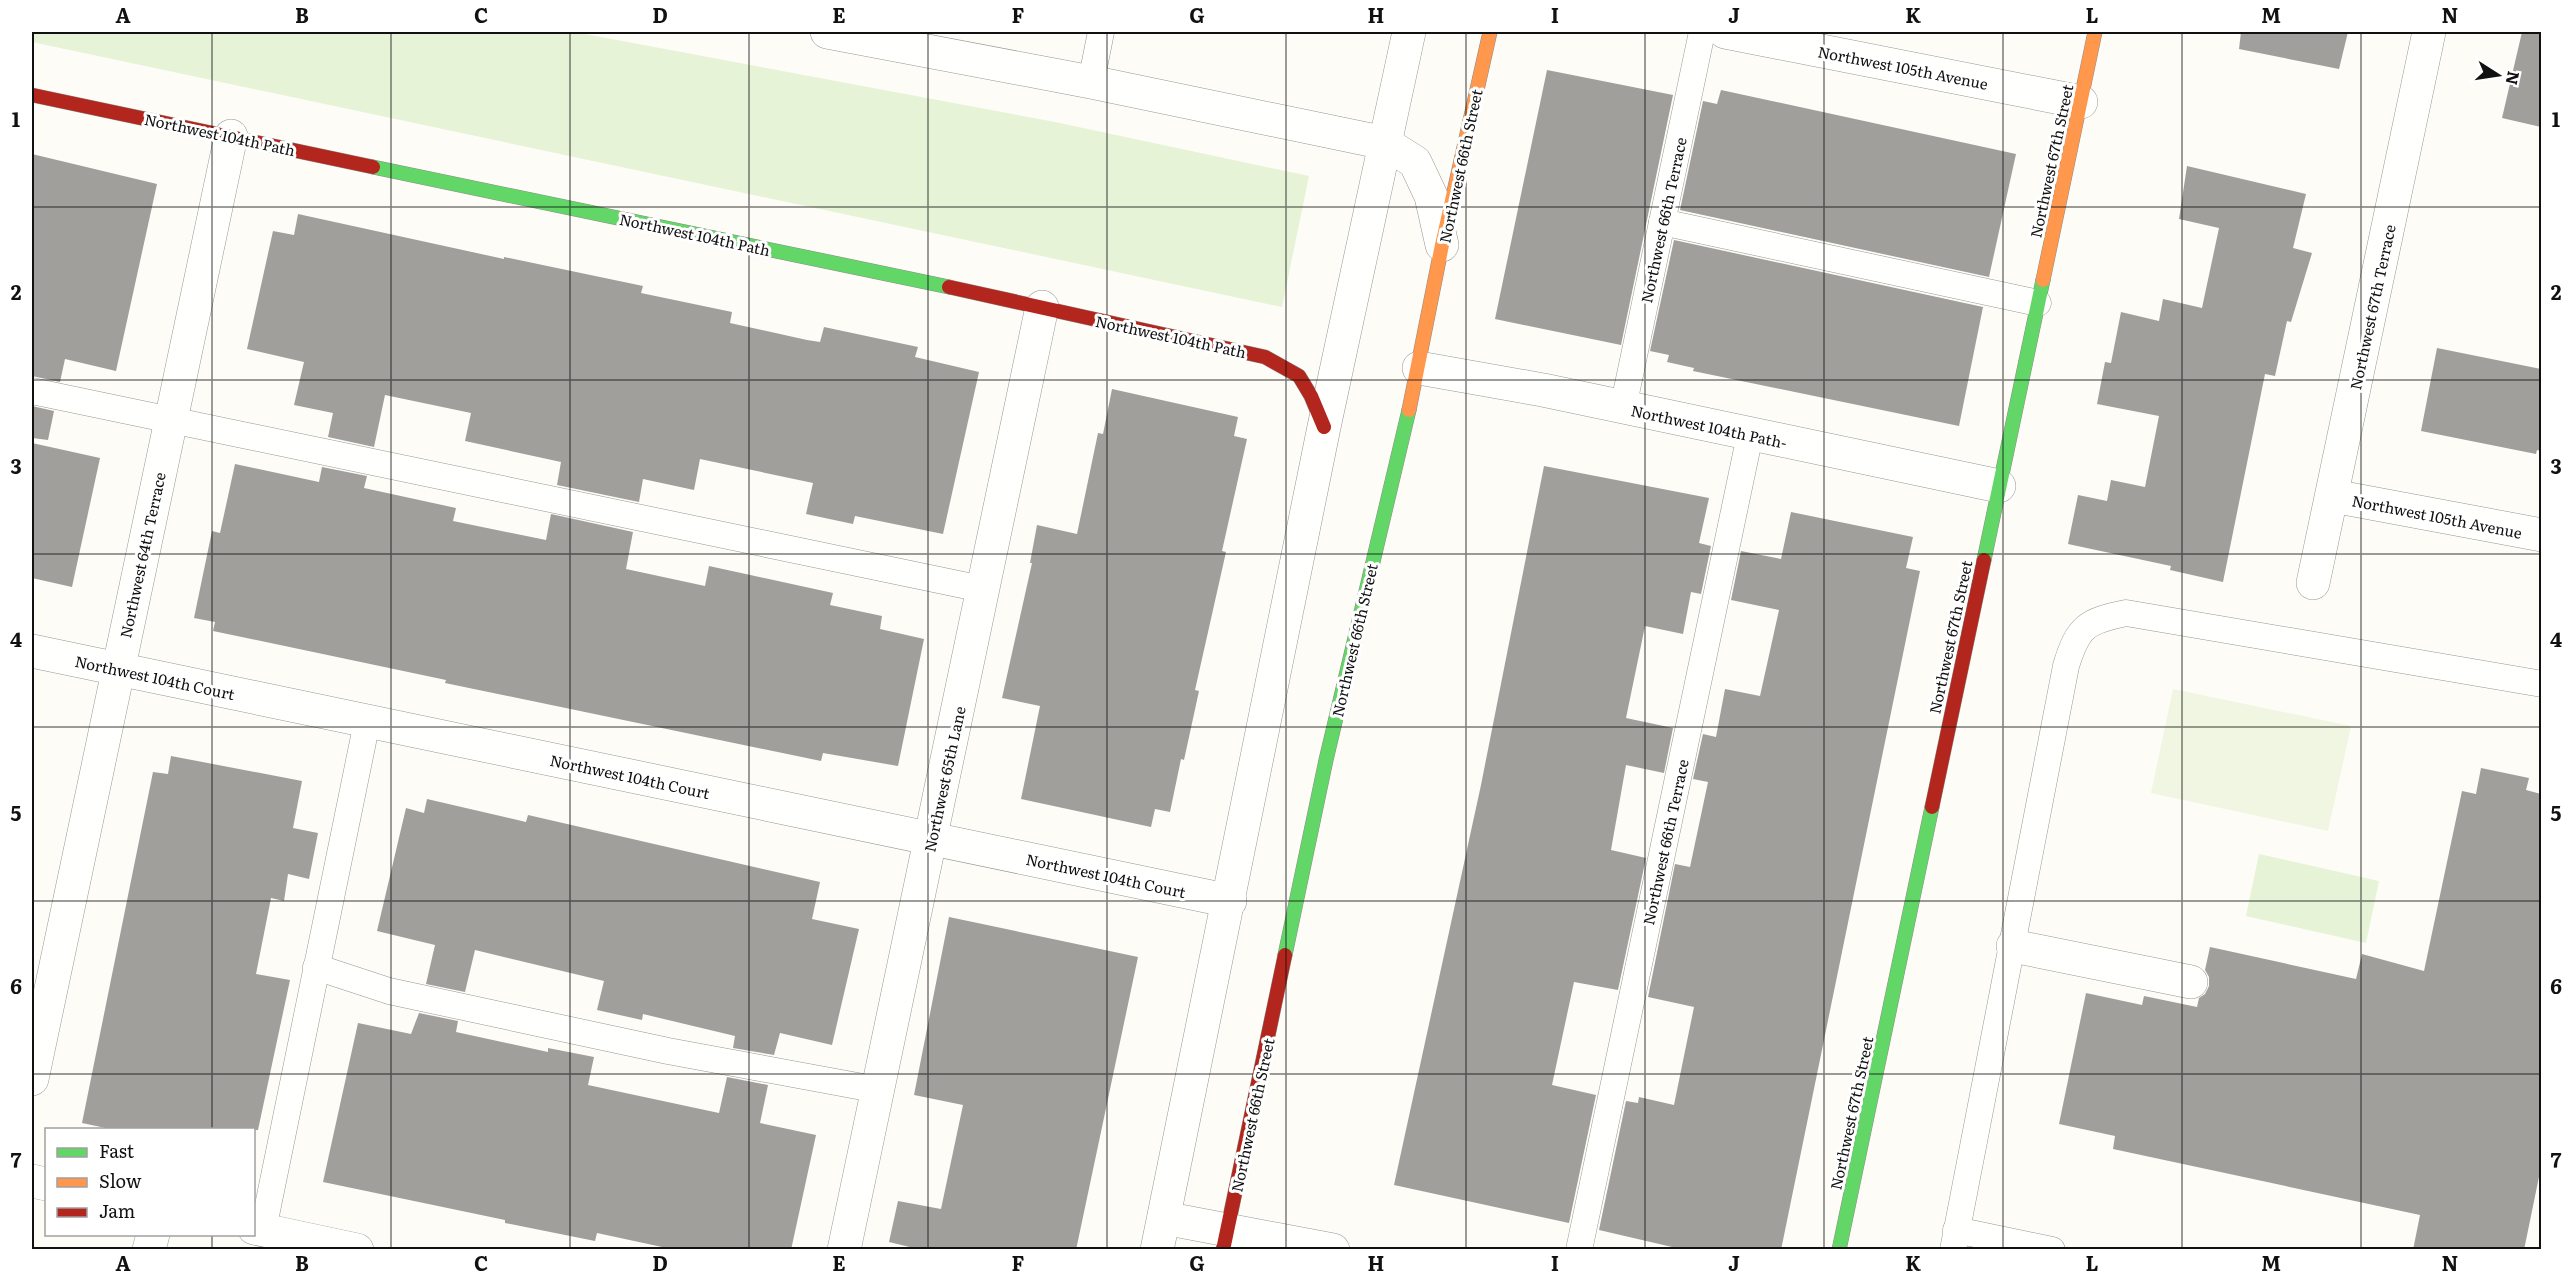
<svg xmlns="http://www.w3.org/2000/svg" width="2573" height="1281" font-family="Literata,serif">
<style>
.green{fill:#e7f3d7}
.pitch{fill:#f0f6e1}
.building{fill:#a19f9c}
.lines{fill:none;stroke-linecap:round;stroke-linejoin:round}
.lane-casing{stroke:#979795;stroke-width:27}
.street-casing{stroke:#979795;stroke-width:34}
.fast-casing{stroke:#8e8d8b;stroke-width:15}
.slow-casing{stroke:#8e8d8b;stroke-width:15}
.jam-casing{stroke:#8e8d8b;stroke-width:15}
.lane{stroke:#fffffe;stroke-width:26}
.street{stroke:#fffffe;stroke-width:33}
.fast{stroke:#63d668;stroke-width:14}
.slow{stroke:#ff974d;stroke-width:14}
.jam{stroke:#b3261e;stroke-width:14}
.grid{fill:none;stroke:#111;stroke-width:1.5;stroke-opacity:0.55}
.labels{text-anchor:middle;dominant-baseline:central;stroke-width:6;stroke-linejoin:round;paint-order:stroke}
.street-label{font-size:15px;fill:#111;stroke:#fff}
.neatline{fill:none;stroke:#111;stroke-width:2}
.grid-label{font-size:20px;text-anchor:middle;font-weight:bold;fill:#111}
</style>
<rect width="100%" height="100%" fill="#fdfcf7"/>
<g class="green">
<polygon points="32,32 574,32 1055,122 1309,176 1282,307 32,42"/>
<polygon points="2259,854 2379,881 2366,943 2246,916"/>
</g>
<polygon class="pitch" points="2173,689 2351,726 2328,831 2151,793"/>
<g class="building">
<polygon points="2241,32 2348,32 2339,69 2239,49"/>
<polygon points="2522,32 2541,32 2541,127 2502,118"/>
<polygon points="1547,70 1673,95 1621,345 1495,319"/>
<polygon points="1721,90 2016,154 1989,277 1680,210 1703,101 1717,104"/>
<polygon points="32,154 157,184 116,371 65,359 60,382 32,376"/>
<polygon points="2187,166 2306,194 2293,248 2312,253 2291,322 2287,321 2275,376 2265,374 2223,582 2170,570 2171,566 2068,544 2078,495 2107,501 2111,480 2145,487 2159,416 2097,404 2105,362 2111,363 2121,312 2159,321 2163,299 2202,308 2219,228 2179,219"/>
<polygon points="298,214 504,259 504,257 643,286 641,293 732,312 730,323 807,340 820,342 824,327 918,347 915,357 979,372 943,534 855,516 853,524 806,514 813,483 700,459 694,490 643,479 639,502 557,485 561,462 465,441 471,413 385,395 374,447 328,437 333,413 294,405 304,362 247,349 273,231 294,235"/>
<polygon points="1674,240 1983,307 1959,426 1693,371 1694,368 1667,362 1669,355 1650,351"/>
<polygon points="2437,348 2541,369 2541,451 2537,450 2536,454 2421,431"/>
<polygon points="1112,389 1238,417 1234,436 1247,439 1222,551 1226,552 1195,690 1199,691 1184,760 1181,759 1170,812 1155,809 1151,827 1021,799 1040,706 1002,698 1032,563 1030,563 1037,525 1077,534 1098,433 1103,434"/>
<polygon points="32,406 54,411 48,440 32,438"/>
<polygon points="32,443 100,458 72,587 32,578"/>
<polygon points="235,464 319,482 322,467 367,476 364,488 456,508 453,521 546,540 551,514 633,532 626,569 705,586 709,566 833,593 830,605 882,616 880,629 924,639 898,766 823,753 821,761 445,683 446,680 213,631 215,622 194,618 212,531 220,533"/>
<polygon points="1544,466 1709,498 1699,543 1711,546 1701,594 1691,592 1683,634 1645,626 1626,718 1673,728 1664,773 1626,765 1611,850 1646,858 1618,990 1574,982 1552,1085 1596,1095 1569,1223 1394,1185 1481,785"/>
<polygon points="1791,512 1913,537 1906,568 1920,571 1781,1250 1685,1250 1599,1230 1626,1101 1638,1103 1639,1097 1674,1105 1694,1007 1648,997 1675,864 1690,867 1708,782 1693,779 1703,734 1716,737 1725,689 1760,696 1779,610 1731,600 1741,551 1781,559"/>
<polygon points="171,756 302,781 293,828 318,833 309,879 288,874 284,901 271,898 256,974 290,980 258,1130 115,1130 82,1123 153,772 168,774"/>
<polygon points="2481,768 2529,778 2526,790 2541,794 2541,1167 2524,1250 2413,1250 2420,1215 2113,1149 2115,1136 2059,1124 2086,993 2142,1005 2144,996 2197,1007 2199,998 2205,994 2209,986 2209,977 2205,970 2210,947 2356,979 2362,954 2424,971 2462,791 2476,794"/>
<polygon points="427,799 526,822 528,815 820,882 812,919 859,929 832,1045 780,1033 774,1055 733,1048 735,1036 643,1014 642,1020 597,1010 604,981 475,950 465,992 426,984 435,945 377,931 406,808 424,813"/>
<polygon points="949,917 1138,957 1076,1250 922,1250 889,1242 898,1201 941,1209 963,1105 914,1095"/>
<polygon points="419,1013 458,1021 456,1032 548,1052 548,1048 594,1057 588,1085 719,1113 727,1077 768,1085 760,1123 816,1135 791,1250 676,1250 597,1233 595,1241 505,1223 505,1220 323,1182 358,1023 411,1034"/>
</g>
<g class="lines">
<g class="lane-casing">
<g id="lane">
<polyline points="1091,82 1101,32"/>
<polyline points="1662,222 2038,303"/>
<polyline points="32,391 982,589"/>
<polyline points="1623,408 1702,32"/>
<polyline points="316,967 389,991 668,1051 879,1090"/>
<polyline points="263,1230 367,722"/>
<polyline points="1956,1230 2052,1250"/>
<polyline points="1579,1250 1750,435"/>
<path d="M 1953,1250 L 2066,666 C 2078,626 2087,621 2126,613 L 2542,684"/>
</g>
</g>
<g class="street-casing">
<g id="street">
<polyline points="827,32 1091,82 1385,143 1415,162 1431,196 1442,245"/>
<polyline points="1725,32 2081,102"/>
<polyline points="1419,368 1543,390 1999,486"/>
<polyline points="2333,496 2542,535"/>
<polyline points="2313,583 2429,32"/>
<polyline points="32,651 1230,901"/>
<polyline points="2013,946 2191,982"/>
<polyline points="32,1079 231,136"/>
<polyline points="32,1181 46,1184"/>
<polyline points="1164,1218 1333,1250"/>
<polyline points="254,1228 357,1250"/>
<polyline points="149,1250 153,1234"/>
<polyline points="844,1250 1042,307"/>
<polyline points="1157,1250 1324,427 1409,32"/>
</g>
</g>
<g class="fast-casing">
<g id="fast">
<polyline points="373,167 949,287"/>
<polyline points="1984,560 2043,280"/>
<polyline points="1285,955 1326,760 1409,410"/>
<polyline points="1839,1250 1932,807"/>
</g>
</g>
<g class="slow-casing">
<g id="slow">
<polyline points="2043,280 2095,32"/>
<polyline points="1409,410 1442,245 1490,32"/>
</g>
</g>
<g class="jam-casing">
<g id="jam">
<polyline points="32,95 373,167"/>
<polyline points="949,287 1265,357 1299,376 1311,396 1324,427"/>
<polyline points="1932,807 1984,560"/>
<polyline points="1223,1250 1285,955"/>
</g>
</g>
<use href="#lane" class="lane"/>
<use href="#street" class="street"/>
<use href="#fast" class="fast"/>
<use href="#slow" class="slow"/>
<use href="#jam" class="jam"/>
</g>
<path class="grid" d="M 212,32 L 212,1130M 391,32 L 391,1250M 570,32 L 570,1250M 749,32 L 749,1250M 928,32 L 928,1250M 1107,32 L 1107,1250M 1286,32 L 1286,1250M 1466,32 L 1466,1250M 1645,32 L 1645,1250M 1824,32 L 1824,1250M 2003,32 L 2003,1250M 2182,32 L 2182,1250M 2361,32 L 2361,1250M 32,207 L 2542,207M 32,380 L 2542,380M 32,554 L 2542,554M 32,727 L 2542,727M 32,901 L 2542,901M 32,1074 L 2542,1074M 212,1234 L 212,1250"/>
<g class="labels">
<g class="street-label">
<text transform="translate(1903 67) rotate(11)">Northwest 105th Avenue</text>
<text transform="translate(220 134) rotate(12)">Northwest 104th Path</text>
<text transform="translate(2051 161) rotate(-78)">Northwest 67th Street</text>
<text transform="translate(1460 166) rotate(-78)">Northwest 66th Street</text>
<text transform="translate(1663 220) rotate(-78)">Northwest 66th Terrace</text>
<text transform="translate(695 234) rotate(12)">Northwest 104th Path</text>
<text transform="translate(2372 307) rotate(-78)">Northwest 67th Terrace</text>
<text transform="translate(1171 336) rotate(12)">Northwest 104th Path</text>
<text transform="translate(1709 426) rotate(12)">Northwest 104th Path-</text>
<text transform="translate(2437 516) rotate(11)">Northwest 105th Avenue</text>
<text transform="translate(142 555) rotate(-78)">Northwest 64th Terrace</text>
<text transform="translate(1950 637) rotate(-78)">Northwest 67th Street</text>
<text transform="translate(1354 640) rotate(-77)">Northwest 66th Street</text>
<text transform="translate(155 677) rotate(12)">Northwest 104th Court</text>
<text transform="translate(630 776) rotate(12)">Northwest 104th Court</text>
<text transform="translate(944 779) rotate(-78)">Northwest 65th Lane</text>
<text transform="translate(1665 842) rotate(-78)">Northwest 66th Terrace</text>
<text transform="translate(1106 875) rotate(12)">Northwest 104th Court</text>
<text transform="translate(1851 1113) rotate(-78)">Northwest 67th Street</text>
<text transform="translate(1252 1115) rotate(-78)">Northwest 66th Street</text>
</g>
</g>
<rect width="2573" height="1281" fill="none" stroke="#ffffff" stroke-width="66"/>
<rect x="45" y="1128" width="210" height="108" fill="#ffffff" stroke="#a0a0a0" stroke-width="1.5"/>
<rect x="57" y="1148" width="30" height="9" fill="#63d668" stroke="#a0a0a0" stroke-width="1.5"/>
<text x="99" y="1158" font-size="18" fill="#111111">Fast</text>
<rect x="57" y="1178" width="30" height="9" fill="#ff974d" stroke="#a0a0a0" stroke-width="1.5"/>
<text x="99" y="1188" font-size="18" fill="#111111">Slow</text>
<rect x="57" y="1208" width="30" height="9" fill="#b3261e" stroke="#a0a0a0" stroke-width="1.5"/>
<text x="99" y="1218" font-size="18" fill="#111111">Jam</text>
<g transform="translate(2498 75) rotate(102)" stroke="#ffffff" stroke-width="4.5" paint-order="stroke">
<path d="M0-4.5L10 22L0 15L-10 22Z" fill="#111111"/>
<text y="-9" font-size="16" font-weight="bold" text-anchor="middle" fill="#111111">N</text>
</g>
<rect x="33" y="33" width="2507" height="1215" class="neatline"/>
<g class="grid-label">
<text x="123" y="23">A</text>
<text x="302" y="23">B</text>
<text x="481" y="23">C</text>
<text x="660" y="23">D</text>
<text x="839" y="23">E</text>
<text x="1018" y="23">F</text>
<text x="1197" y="23">G</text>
<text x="1376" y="23">H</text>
<text x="1555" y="23">I</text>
<text x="1734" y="23">J</text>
<text x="1913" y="23">K</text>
<text x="2092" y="23">L</text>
<text x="2271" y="23">M</text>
<text x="2450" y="23">N</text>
<text x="16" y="127">1</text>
<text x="2556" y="127">1</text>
<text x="16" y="300">2</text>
<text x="2556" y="300">2</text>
<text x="16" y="474">3</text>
<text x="2556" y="474">3</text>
<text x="16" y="647">4</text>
<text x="2556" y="647">4</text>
<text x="16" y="821">5</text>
<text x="2556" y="821">5</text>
<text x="16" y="994">6</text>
<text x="2556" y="994">6</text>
<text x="16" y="1168">7</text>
<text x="2556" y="1168">7</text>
<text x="123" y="1271">A</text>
<text x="302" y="1271">B</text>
<text x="481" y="1271">C</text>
<text x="660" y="1271">D</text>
<text x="839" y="1271">E</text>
<text x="1018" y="1271">F</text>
<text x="1197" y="1271">G</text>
<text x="1376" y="1271">H</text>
<text x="1555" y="1271">I</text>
<text x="1734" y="1271">J</text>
<text x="1913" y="1271">K</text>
<text x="2092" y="1271">L</text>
<text x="2271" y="1271">M</text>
<text x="2450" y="1271">N</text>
</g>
</svg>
